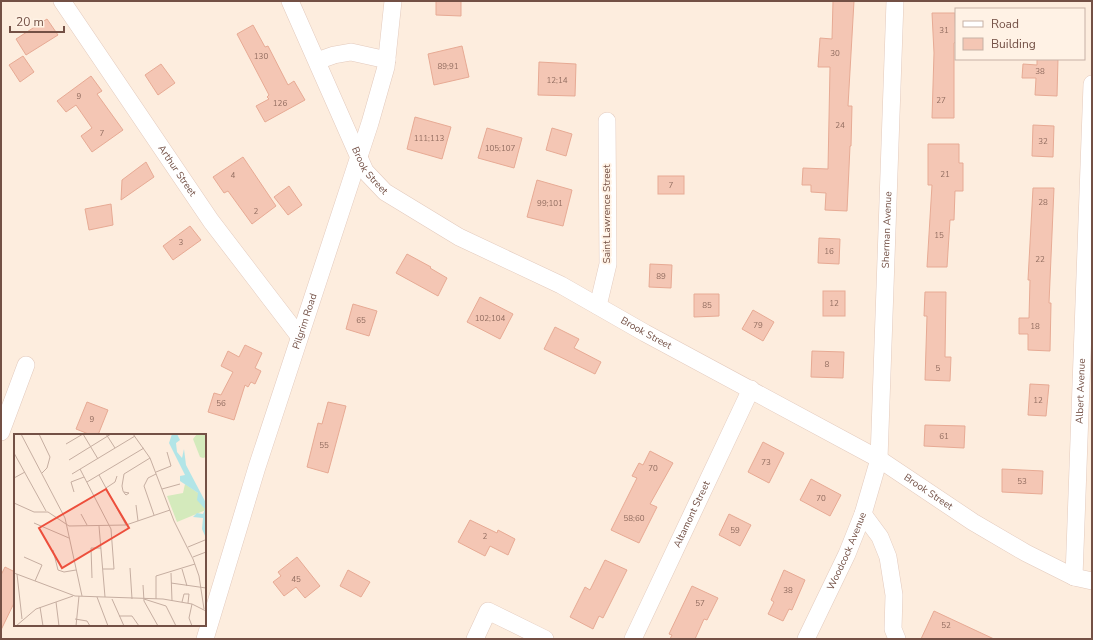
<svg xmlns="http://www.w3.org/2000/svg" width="1093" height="640" font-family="'Nunito Sans',sans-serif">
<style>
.building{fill:#f4c6b4;stroke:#e7aa94}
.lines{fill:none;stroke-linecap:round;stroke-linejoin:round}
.minor-casing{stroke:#e3cabd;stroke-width:18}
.minor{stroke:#fff;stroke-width:17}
.labels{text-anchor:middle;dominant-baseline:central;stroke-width:3.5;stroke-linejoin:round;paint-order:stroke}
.number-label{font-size:8px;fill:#936e61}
.street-label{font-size:10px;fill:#735045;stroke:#fff2e5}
.inset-road{fill:none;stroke:#c6aea1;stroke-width:1}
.view{fill:#ed4f3c;fill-opacity:0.15;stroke:#ed4f3c;stroke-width:2}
.inset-edge{fill:none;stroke:#735045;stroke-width:2}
</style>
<rect width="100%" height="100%" fill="#fdedde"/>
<g class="building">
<polygon points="436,1 461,1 461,16 436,15"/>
<polygon points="833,1 854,1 848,106 852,106 851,146 850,146 847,211 825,210 826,193 811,192 811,185 802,185 803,168 828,169 830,67 818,67 820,38 832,39"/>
<polygon points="932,13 955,13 956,42 954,43 954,118 932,118 934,53"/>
<polygon points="47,19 58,35 26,55 16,39"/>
<polygon points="253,25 265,47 268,46 288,85 294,81 305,100 265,122 256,106 269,99 267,97 269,95 237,34"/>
<polygon points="462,46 469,77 434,85 428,54"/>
<polygon points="23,56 34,72 20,82 9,65"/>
<polygon points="1037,59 1058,59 1057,96 1035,95 1036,78 1022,78 1023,64 1037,65"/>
<polygon points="539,62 576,64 575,96 538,95"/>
<polygon points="161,64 175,83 158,95 145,75"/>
<polygon points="91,76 102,91 97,94 123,130 92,152 81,136 92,128 76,105 66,112 57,101"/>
<polygon points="415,117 451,127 442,159 407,149"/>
<polygon points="1033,125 1054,126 1053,157 1032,156"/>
<polygon points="487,128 522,138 514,168 478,158"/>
<polygon points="552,128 572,134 566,156 546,150"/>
<polygon points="928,144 959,144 959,163 963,163 963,191 955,191 954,220 950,220 947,267 927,267 932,185 928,185"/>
<polygon points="243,157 276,206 252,224 228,191 224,193 213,177"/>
<polygon points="146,162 154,177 121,200 122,180"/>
<rect x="658" y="176" width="26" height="18"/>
<polygon points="537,180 572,190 563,226 527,217"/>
<polygon points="289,186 302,205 288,215 274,197"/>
<polygon points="1033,188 1054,188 1049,303 1051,303 1050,351 1028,350 1028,334 1019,334 1019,318 1029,318 1030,280 1028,280"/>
<polygon points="111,204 113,225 89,230 85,209"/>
<polygon points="190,226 201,240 173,260 163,246"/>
<polygon points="819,238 840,239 839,264 818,263"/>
<polygon points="407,254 431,267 430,268 447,278 438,296 396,273"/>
<polygon points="650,264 672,265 671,288 649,287"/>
<rect x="823" y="291" width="22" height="25"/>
<polygon points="925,292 946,292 945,357 951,357 950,381 925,380 927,316 924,316"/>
<polygon points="694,294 719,294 719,316 694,317"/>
<polygon points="480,297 513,314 500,339 467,322"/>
<polygon points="353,304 377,311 369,336 346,329"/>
<polygon points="753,310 774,322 763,341 742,329"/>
<polygon points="555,327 579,339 574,348 601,362 595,374 544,349"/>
<polygon points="245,345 262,353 255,368 261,371 255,384 251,382 248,387 245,385 234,420 208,412 214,393 221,395 233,372 221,366 228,351 239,357"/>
<polygon points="812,351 844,352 843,378 811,377"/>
<polygon points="1030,384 1049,385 1046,416 1028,415"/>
<polygon points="87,402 108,410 98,435 91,435 76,429"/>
<polygon points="328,402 346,406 328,473 307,467 318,423 322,424"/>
<polygon points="925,425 965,426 964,448 924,446"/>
<polygon points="763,442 784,453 769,483 748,472"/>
<polygon points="650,451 673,463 650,504 657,507 639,543 611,530 637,478 632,476 639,463 643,465"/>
<polygon points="1002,469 1043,471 1042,494 1002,492"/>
<polygon points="811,479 841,495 830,516 800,500"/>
<polygon points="729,514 751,525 740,546 719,535"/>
<polygon points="470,520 497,533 498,530 515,539 508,555 490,546 485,556 458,542"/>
<polygon points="297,557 320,586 305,598 296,587 284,596 273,582 281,576 278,572"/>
<polygon points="605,560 627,570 603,618 599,616 593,629 570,617 585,587 590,590"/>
<polygon points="5,567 15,572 15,601 1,630 1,575"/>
<polygon points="348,570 370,582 361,597 340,586"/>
<polygon points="784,570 805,580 792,610 789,609 783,621 768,614 774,602 771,600"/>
<polygon points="692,586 718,598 707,620 704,619 695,639 670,639 672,635 669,634"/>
<polygon points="934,611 994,639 921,639"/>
</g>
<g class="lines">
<g class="minor-casing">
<g id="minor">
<path id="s1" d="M 62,1 L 211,221 L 299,336"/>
<path id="s2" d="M 290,1 L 365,171 L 385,192 L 459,237 L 561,285 L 645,333 L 879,459 L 973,522 L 1026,553 L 1074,577 L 1092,581"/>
<polyline points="317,61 334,55 351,52 387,60"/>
<polyline points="598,306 608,264 607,121"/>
<polyline points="1,432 26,365"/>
<polyline points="863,514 880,537 888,557 894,595 893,629 897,639"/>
<path id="s3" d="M 1074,577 L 1092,84"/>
<path id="s4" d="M 205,639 L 257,467 L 370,123 L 386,67 L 393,1"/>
<polyline points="475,639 488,611 545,639"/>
<path id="s5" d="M 633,639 L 751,389"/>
<path id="s6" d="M 806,639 L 847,554 L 863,514 L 879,459 L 895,1"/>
</g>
</g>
<use href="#minor" class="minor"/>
</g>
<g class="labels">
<g class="number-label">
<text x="944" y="30">31</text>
<text x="835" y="53">30</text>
<text x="261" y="56">130</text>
<text x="448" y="66">89;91</text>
<text x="1040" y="71">38</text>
<text x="557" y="80">12;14</text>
<text x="79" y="96">9</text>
<text x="941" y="100">27</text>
<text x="280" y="103">126</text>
<text x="840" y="125">24</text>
<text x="102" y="133">7</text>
<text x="429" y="138">111;113</text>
<text x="1043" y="141">32</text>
<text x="500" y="148">105;107</text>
<text x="945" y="174">21</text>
<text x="233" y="175">4</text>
<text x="671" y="185">7</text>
<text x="1043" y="202">28</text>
<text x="550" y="203">99;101</text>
<text x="256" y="211">2</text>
<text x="939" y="235">15</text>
<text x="181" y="242">3</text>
<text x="829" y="251">16</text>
<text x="1040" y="259">22</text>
<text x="661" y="276">89</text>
<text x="834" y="303">12</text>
<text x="707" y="305">85</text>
<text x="490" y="318">102;104</text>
<text x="361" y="320">65</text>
<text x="758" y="325">79</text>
<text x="1035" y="326">18</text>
<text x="827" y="364">8</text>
<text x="938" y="368">5</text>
<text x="1038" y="400">12</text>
<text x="221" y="403">56</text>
<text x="92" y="419">9</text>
<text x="944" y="436">61</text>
<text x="324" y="445">55</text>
<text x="766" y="462">73</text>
<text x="653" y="468">70</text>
<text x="1022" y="481">53</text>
<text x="821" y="498">70</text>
<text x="634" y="518">58;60</text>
<text x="735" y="530">59</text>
<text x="485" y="536">2</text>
<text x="296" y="579">45</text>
<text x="788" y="590">38</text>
<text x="700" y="603">57</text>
<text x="946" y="625">52</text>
</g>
<g class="street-label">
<text stroke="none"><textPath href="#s2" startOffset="188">Brook Street</textPath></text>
<text stroke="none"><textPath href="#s1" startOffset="205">Arthur Street</textPath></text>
<text transform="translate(607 214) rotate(-90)">Saint Lawrence Street</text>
<text stroke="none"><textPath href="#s6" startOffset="424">Sherman Avenue</textPath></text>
<text stroke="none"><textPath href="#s4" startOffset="333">Pilgrim Road</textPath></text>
<text stroke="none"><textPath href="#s2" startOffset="512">Brook Street</textPath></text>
<text stroke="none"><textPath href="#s3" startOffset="186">Albert Avenue</textPath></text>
<text stroke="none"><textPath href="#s2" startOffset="836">Brook Street</textPath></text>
<text stroke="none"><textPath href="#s5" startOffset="138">Altamont Street</textPath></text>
<text stroke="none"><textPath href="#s6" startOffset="97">Woodcock Avenue</textPath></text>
</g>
</g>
<g transform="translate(14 434)">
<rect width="192" height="192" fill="#fdedde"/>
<path d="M 183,0 L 192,0 L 192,23 L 189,24 L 186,23 L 179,5 ZM 171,50 L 184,59 L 192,76 L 163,88 L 153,62 L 169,59 Z" fill="#d4eabc"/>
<path d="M 158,0 L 163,0 L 166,6 L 162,9 L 163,18 L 168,24 L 170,15 L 172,31 L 192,69 L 192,104 L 188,95 L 189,84 L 179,83 L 183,79 L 189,80 L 191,75 L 183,66 L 184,59 L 166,47 L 166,42 L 171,41 L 155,9 Z" fill="#b2e5e7"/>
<path class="inset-road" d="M 7,0 L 51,84 L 68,162M 25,0 L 36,23 L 33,34 L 28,39M 69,0 L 84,25M 92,0 L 101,14M 119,0 L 136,24 L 160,87 L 179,125 L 185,142 L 190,175M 52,10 L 69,0M 0,19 L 32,77M 55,26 L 97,0M 66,35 L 97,95 L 100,135 L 89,135M 142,38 L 157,32 L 153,18M 58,40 L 121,2M 85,41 L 112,91M 0,44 L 11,38M 73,48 L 130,14M 92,54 L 101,48 L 103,42M 148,55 L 166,50M 60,58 L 57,48 L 70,43M 110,58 L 115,59 L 112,61 L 111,60 L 109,57 L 108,52 L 110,40 L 136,24M 0,69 L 20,78 L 34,78 L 55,92 L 112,91 L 156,76M 122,71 L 124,87M 67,80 L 73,91M 140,81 L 130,52 L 134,44 L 142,40M 20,89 L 55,104M 85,92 L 91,163M 174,113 L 191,106M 39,116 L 44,136 L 50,138 L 62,136M 10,123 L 28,131 L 21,147M 179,123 L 192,118M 116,134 L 118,165M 168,135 L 173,152M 0,139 L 61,162 L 149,165 L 178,170 L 192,177M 157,139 L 158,167M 3,140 L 8,185M 78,144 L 77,114 L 87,114M 157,149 L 192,154M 129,151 L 130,167 L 144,192M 83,163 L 94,192M 98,165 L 110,192M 130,165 L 152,172 L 162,192M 142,165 L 142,142 L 181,130M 42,168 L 45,192M 168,168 L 170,160 L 175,160 L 174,169M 26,173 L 29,192M 105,182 L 118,182 L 125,192M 61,185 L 73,187 L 76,192M 2,192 L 22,175 L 59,162M 62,192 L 65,162M 178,192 L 175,184 L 178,170"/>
<path class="view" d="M 92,55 L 115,94 L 48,134 L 25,94 Z"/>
<rect width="192" height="192" class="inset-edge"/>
</g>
<rect width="1093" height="640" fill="none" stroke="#735045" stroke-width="4"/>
<rect x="955" y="8" width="130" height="52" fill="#fff2e5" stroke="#c7b1a5"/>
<rect x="963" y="21" width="20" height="6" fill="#ffffff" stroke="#c7b1a5"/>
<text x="991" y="28" font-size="12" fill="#735045">Road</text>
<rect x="963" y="38" width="20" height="12" fill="#f4c6b4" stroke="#c7b1a5"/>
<text x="991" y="48" font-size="12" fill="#735045">Building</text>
<path d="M10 26v6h54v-6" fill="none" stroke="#735045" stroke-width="2"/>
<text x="16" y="26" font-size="12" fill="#735045" stroke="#fff2e5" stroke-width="3" paint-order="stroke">20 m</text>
</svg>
